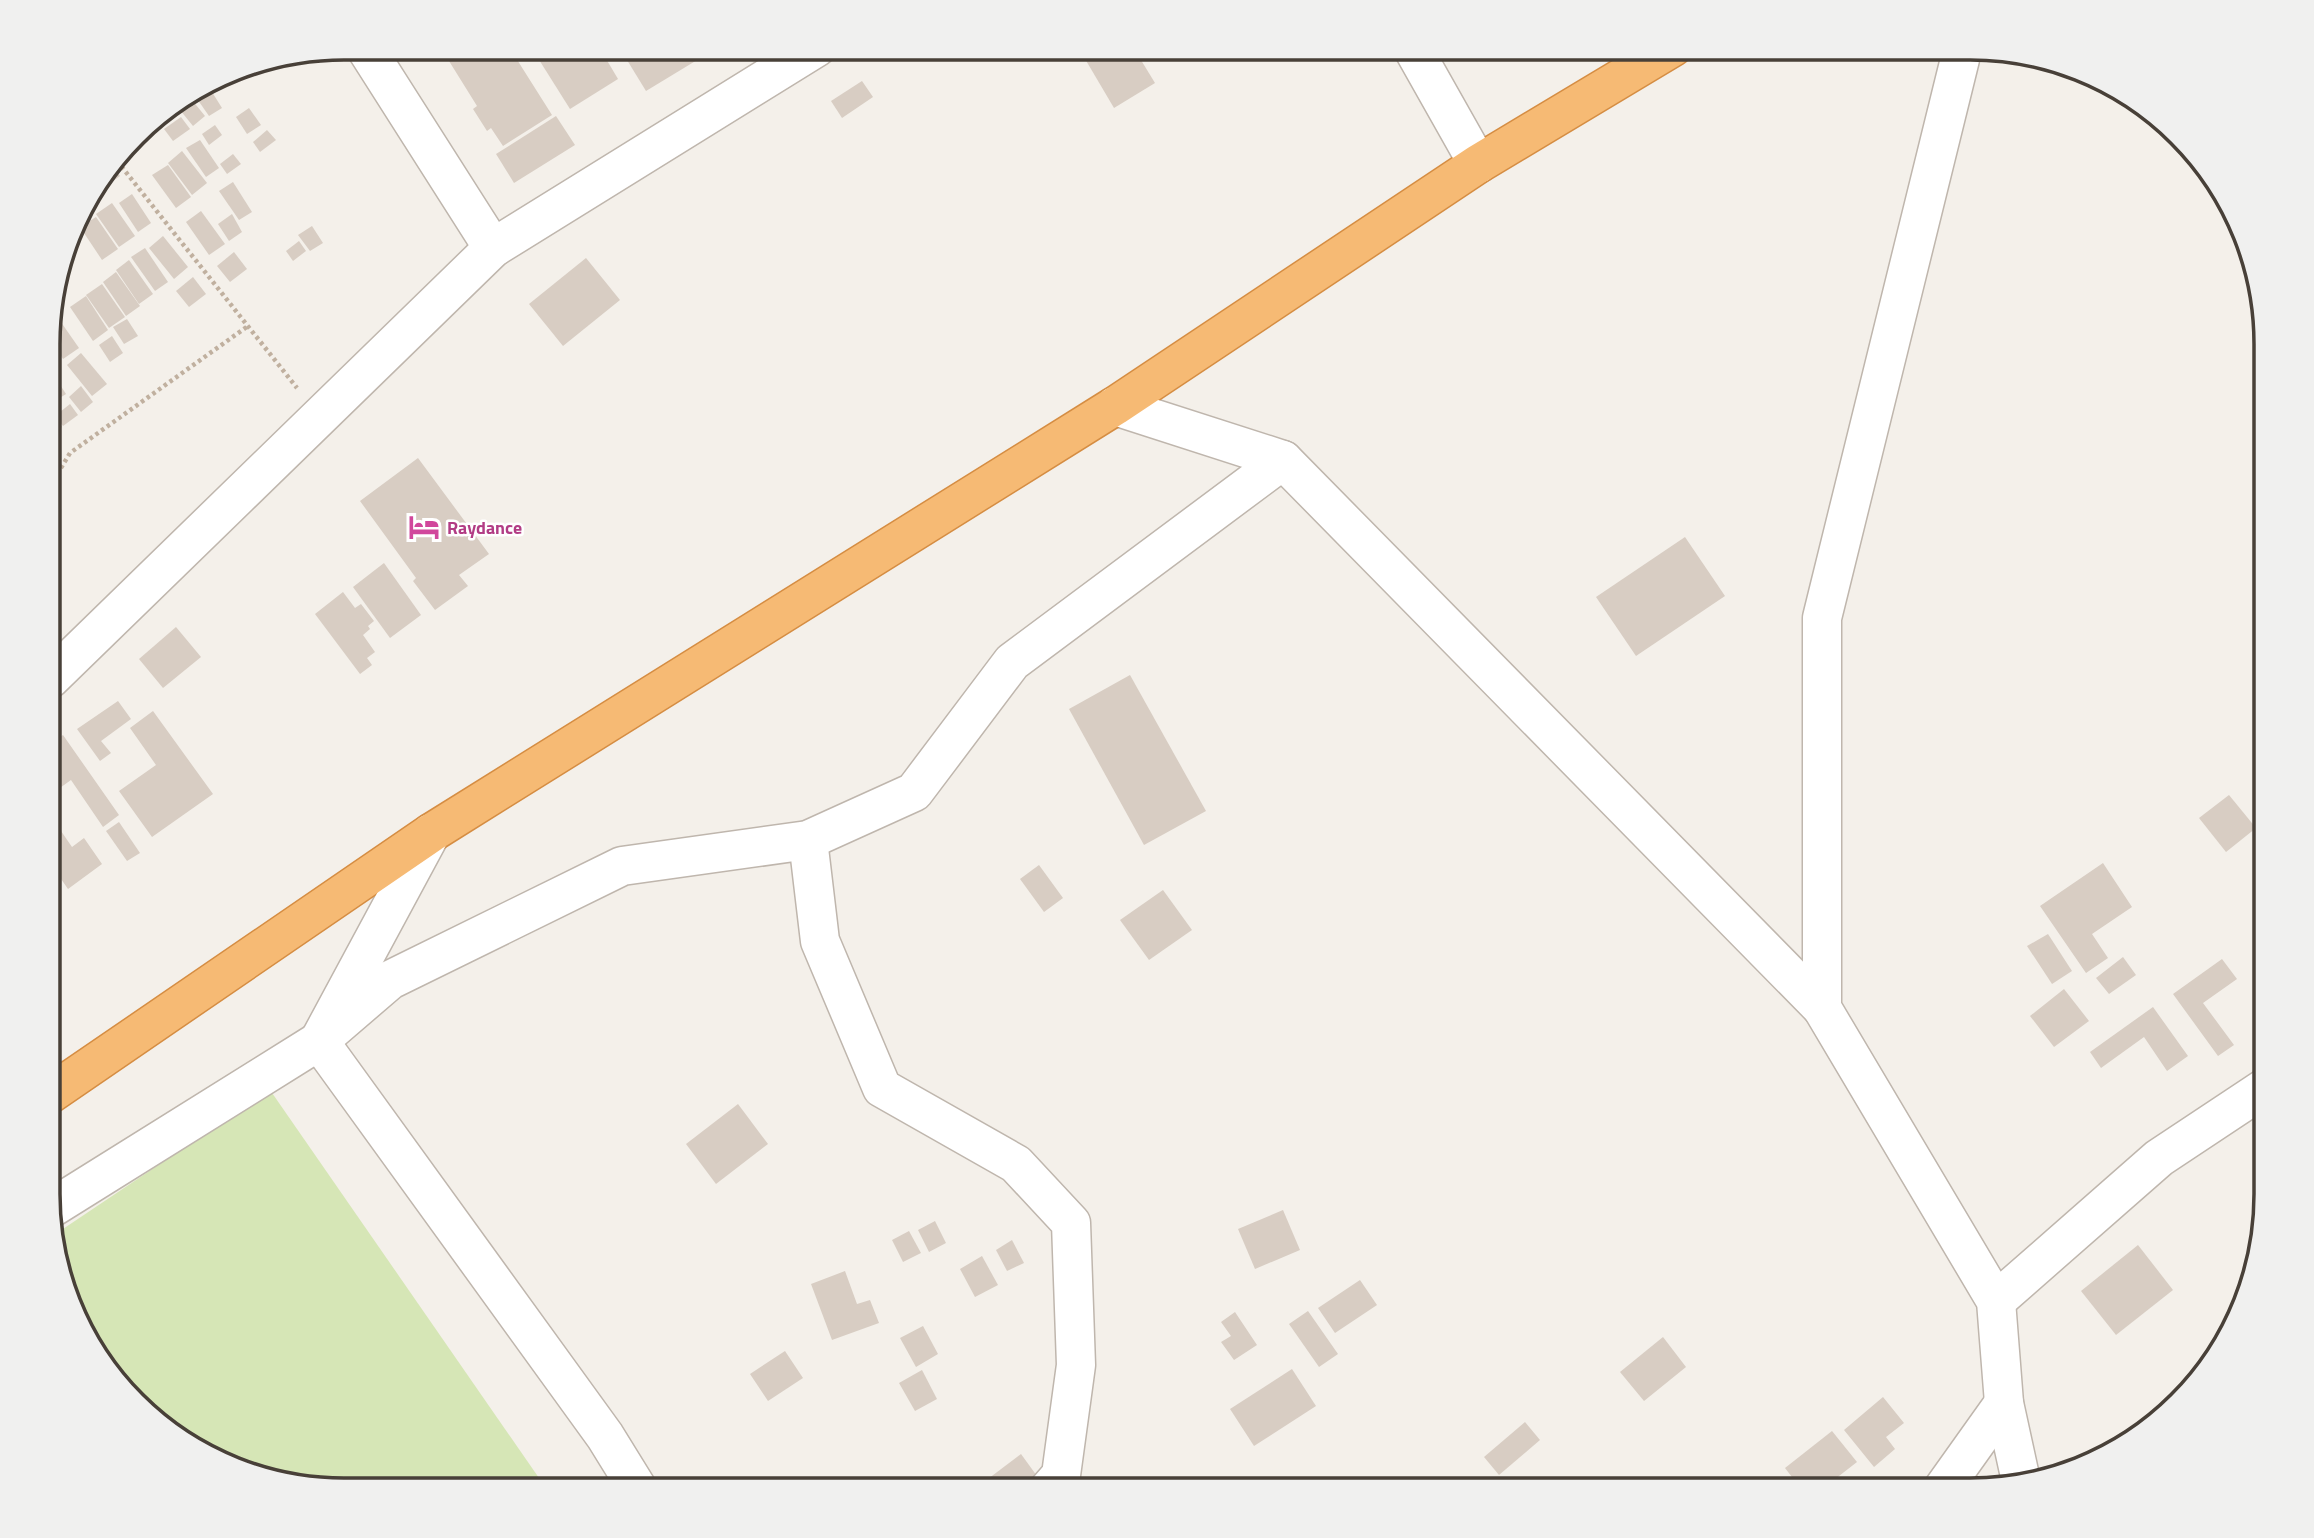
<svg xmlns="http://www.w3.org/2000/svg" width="2314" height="1538" font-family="'Titillium Web',sans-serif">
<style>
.green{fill:#d6e6b6}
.building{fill:#d8cdc3}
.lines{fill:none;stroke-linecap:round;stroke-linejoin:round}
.minor-casing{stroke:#bfb6ad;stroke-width:41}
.highway-casing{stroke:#d58d43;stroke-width:41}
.path{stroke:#c0b09f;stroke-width:4.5;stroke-dasharray:3.5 3.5;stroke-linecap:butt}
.minor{stroke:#fff;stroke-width:38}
.highway{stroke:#f6ba74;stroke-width:38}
.labels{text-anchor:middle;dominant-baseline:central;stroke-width:5;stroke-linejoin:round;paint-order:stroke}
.hotel-label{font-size:18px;font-weight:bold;fill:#b23c85;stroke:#fff;text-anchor:start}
.rim{fill:none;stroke:#484038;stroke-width:3.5}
</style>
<rect width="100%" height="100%" fill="#f4f0ea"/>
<polygon class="green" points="270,1090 548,1491 343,1491 249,1475 179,1441 87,1343 51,1237"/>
<g class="building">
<polygon points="471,47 509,47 552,115 503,146 491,128 487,131 473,109 477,106 449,61"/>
<polygon points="531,47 599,47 618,79 570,109"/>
<polygon points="619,47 703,47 707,54 646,91"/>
<polygon points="1078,47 1133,47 1155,83 1114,108"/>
<polygon points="862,81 873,97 842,118 831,101"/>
<polygon points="207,84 222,108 209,116 193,93"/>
<polygon points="192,100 205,116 193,126 180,110"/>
<polygon points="249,108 261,125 247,134 236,117"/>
<polygon points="556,116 575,145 514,183 496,154"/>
<polygon points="181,117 190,129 173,141 164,129"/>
<polygon points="215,125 222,135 209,145 202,134"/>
<polygon points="267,130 276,140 260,152 253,142"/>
<polygon points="200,140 219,168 206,177 186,148"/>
<polygon points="182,151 207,183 192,195 168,163"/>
<polygon points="233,154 241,164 227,174 220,164"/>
<polygon points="168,165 191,197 176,208 152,175"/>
<polygon points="113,167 120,176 109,184 104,178"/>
<polygon points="233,182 252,212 239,220 219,191"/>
<polygon points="132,194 151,223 138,232 119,203"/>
<polygon points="112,203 135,236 119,247 96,214"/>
<polygon points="201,211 225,244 209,255 186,222"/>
<polygon points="232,214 242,232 229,241 218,224"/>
<polygon points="96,217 118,249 102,260 80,227"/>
<polygon points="312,226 323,243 310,251 298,235"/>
<polygon points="163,236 188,267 174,279 149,248"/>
<polygon points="299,241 306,251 293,261 286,251"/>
<polygon points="145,248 168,282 155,291 131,257"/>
<polygon points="234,252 247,269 230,282 217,266"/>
<polygon points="586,258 620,300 563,346 529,304"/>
<polygon points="129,260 153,294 139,304 116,270"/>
<polygon points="116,272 140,306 126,316 103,282"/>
<polygon points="193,277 206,294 189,307 176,291"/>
<polygon points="102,284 125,317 109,328 86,295"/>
<polygon points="86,296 108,330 93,341 70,307"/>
<polygon points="56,315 79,348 63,359 50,339 50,319"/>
<polygon points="127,319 138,336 124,344 113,327"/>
<polygon points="112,336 123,353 110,362 99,345"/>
<polygon points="81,353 107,384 92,396 67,365"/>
<polygon points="55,377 66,394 52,403 50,400 50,381"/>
<polygon points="81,386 93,402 81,412 69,397"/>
<polygon points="70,404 78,415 63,426 55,416"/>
<polygon points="50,410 62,427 50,435"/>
<polygon points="418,458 489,554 459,575 468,586 435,610 413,581 416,578 360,501"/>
<polygon points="1685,537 1725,596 1636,656 1596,597"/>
<polygon points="384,563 421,615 390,638 353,587"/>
<polygon points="343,592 355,608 361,604 374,621 368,626 370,629 363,635 375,652 367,658 372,665 360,674 315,614"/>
<polygon points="176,627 201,657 163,688 139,659"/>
<polygon points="1130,675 1206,811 1144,845 1069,709"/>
<polygon points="118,701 131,719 101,741 111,753 100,761 77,729"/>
<polygon points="153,711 213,794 152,837 119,791 156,765 130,728"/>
<polygon points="63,735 119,815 103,827 71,780 50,795 50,744"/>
<polygon points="2229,795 2256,828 2226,852 2199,818"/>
<polygon points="119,822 140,853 127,861 106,831"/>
<polygon points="61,831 72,847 84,838 102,864 68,889 50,863 50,838"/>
<polygon points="2103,863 2132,907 2092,934 2108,958 2086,973 2040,906"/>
<polygon points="1039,865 1063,898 1044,912 1020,879"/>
<polygon points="1163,890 1192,930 1149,960 1120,920"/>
<polygon points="2048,934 2072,971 2052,984 2027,946"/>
<polygon points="2123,957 2136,975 2109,994 2096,978"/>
<polygon points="2222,959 2237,979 2203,1003 2234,1045 2218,1056 2173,994"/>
<polygon points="2064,989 2089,1021 2054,1047 2030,1016"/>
<polygon points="2153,1007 2188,1056 2167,1071 2144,1037 2101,1068 2090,1052"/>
<polygon points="738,1104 768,1144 716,1184 686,1144"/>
<polygon points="1283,1210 1300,1250 1255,1269 1238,1229"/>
<polygon points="935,1221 946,1243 929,1252 918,1230"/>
<polygon points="909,1231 921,1253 903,1262 892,1240"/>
<polygon points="1012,1240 1024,1263 1007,1271 996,1250"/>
<polygon points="2138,1245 2173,1290 2116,1335 2081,1291"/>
<polygon points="982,1256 998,1285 975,1297 960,1269"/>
<polygon points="845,1271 857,1304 870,1300 879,1323 832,1340 811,1284"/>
<polygon points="1360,1280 1377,1305 1335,1333 1318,1308"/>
<polygon points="1308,1311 1338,1354 1319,1367 1289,1324"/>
<polygon points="1235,1312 1257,1345 1234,1360 1221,1342 1231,1336 1221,1322"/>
<polygon points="923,1326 938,1354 916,1367 900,1338"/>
<polygon points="1663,1337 1686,1367 1644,1401 1620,1372"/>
<polygon points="785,1351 803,1378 768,1401 750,1374"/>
<polygon points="1292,1369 1316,1406 1254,1446 1230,1409"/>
<polygon points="922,1370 937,1399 915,1411 899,1383"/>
<polygon points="1883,1397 1904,1423 1886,1437 1895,1449 1874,1467 1844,1430"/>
<polygon points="1525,1422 1540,1440 1499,1475 1484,1457"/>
<polygon points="1832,1431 1857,1462 1821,1490 1802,1490 1785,1468"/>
<polygon points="1021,1454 1037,1476 1017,1490 972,1491"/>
</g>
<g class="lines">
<g class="minor-casing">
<g id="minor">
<polyline points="365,47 493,248"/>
<polyline points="1412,47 1478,164"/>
<polyline points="1956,47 1960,59 1822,618 1822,1008 1996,1301 2004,1403 2021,1481"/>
<polyline points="1115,406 1283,460 1822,1008"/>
<polyline points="50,679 493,248 817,47"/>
<polyline points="431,833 319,1041 605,1436 639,1491"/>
<polyline points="808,840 820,941 882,1088 1016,1164 1071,1223 1076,1365 1061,1475 1048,1490"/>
<polyline points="50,1209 319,1041 390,980 622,866 808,840 914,792 1012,662 1283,460"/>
<polyline points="1996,1301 2159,1158 2266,1087"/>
<polyline points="1942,1490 2004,1403"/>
</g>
</g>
<g class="highway-casing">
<polyline id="highway" points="50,1094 431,833 1115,406 1478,164 1673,47"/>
</g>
<g class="path">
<polyline points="117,161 297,388"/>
<polyline points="50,486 70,453 248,326"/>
</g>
<use href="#minor" class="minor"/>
<use href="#highway" class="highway"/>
</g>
<defs>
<g id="hotel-bare" transform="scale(2.415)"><path d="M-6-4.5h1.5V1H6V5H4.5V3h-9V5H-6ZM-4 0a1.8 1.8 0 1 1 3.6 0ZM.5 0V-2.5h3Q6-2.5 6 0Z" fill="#d1479c" stroke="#fff" stroke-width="2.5" paint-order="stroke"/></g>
</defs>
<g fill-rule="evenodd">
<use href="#hotel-bare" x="424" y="527"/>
</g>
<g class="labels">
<g class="hotel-label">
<text x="447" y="527">Raydance</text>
</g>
</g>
<path d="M0 0H2314V1538H0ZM344 60H1970A284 284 0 0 1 2254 344V1194A284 284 0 0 1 1970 1478H344A284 284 0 0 1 60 1194V344A284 284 0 0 1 344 60Z" fill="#f0f0ef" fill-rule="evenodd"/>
<path class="rim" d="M344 60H1970A284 284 0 0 1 2254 344V1194A284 284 0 0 1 1970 1478H344A284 284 0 0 1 60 1194V344A284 284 0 0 1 344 60Z"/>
</svg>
